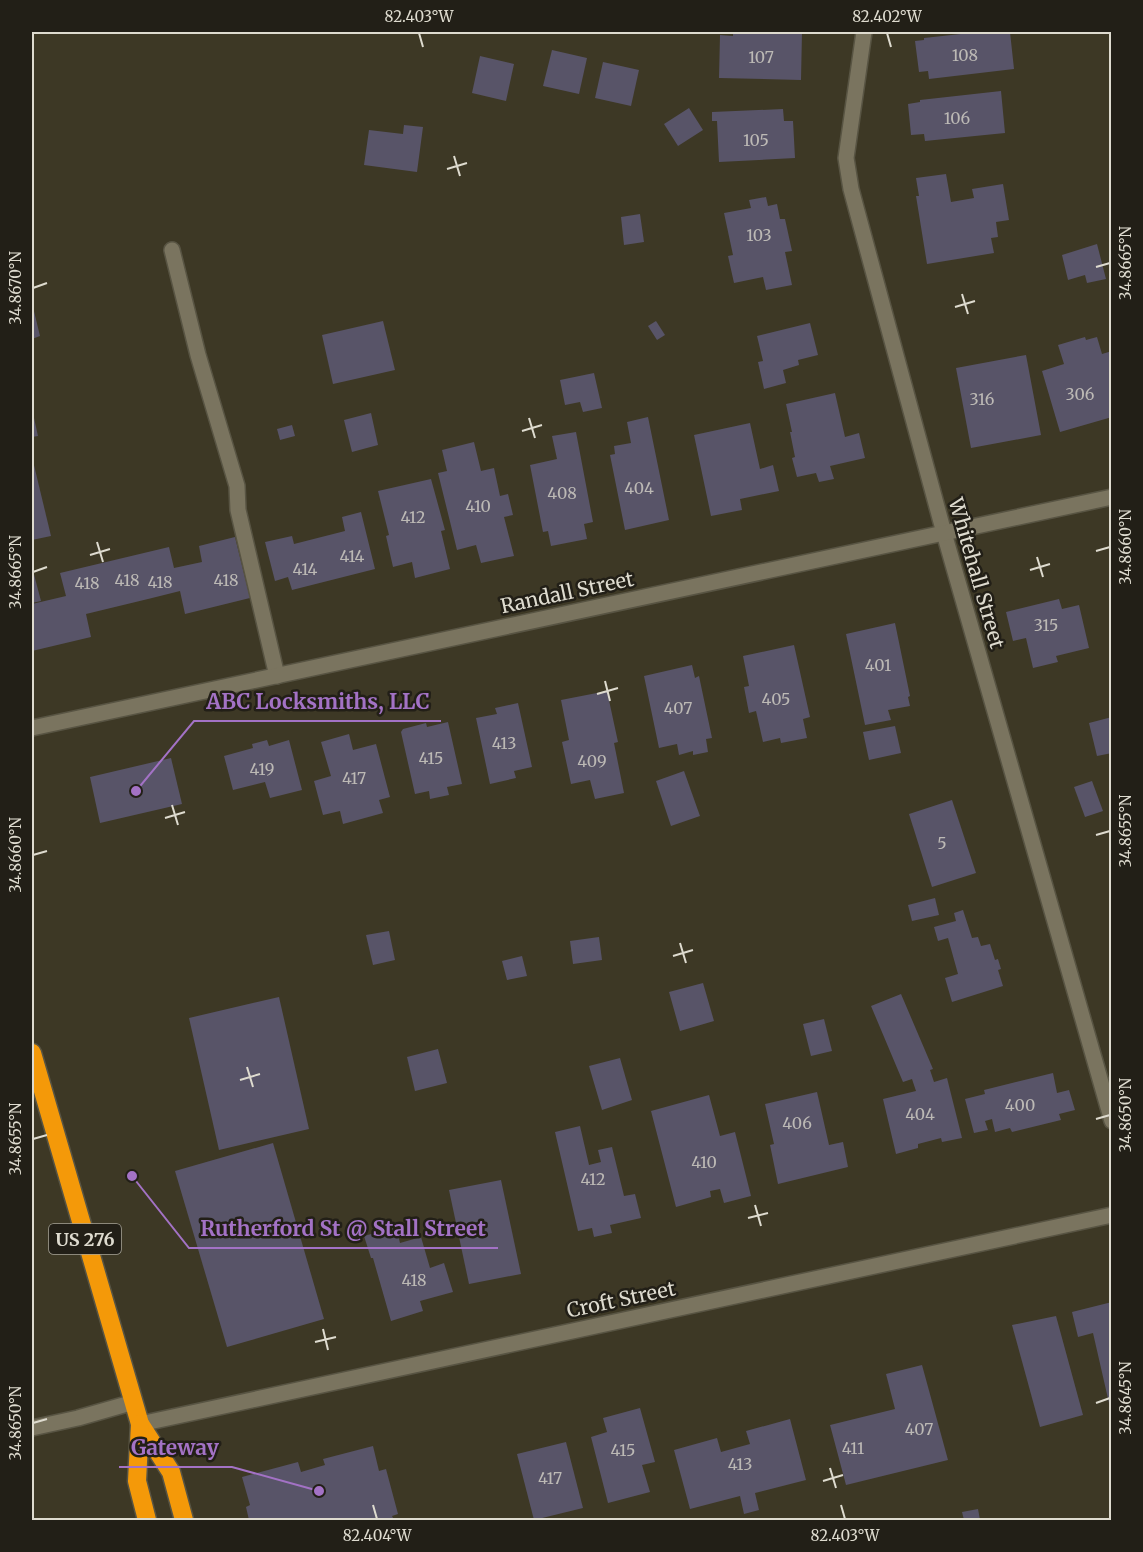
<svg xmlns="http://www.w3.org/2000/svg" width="1143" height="1552" font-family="Merriweather,serif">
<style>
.building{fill:#585468}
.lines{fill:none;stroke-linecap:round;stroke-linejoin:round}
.lane-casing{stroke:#585443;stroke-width:18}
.street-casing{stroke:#585443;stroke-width:18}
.highway-casing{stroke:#585443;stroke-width:21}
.lane{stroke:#7a745f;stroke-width:15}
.street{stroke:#7a745f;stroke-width:15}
.highway{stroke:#f49909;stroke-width:18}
.ticks{fill:none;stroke:#dedbcf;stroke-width:2}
.labels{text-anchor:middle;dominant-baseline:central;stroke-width:5;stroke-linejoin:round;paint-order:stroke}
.number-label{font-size:16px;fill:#bcb9b5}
.shield{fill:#221f17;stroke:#a6a398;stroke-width:1.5}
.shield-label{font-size:18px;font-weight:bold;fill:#dedbcf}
.street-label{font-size:20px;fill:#dedbcf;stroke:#221f17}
.leader{fill:none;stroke:#a372c5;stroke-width:2}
.callout-dot{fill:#a372c5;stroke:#221f17;stroke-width:2}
.callout-label{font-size:21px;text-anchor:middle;font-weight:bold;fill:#a372c5;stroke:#221f17;stroke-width:5;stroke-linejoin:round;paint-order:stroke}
.neatline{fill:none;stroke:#dedbcf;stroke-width:2}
.ticks-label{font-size:15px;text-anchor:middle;fill:#dedbcf}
</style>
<rect width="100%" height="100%" fill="#3d3825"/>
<g class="building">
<polygon points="733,32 802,32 801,80 719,78 720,35 733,36"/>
<polygon points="979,32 1010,32 1014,69 929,79 928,71 919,72 915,41 924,40 924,38"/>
<polygon points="552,50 587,58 579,94 543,86"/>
<polygon points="480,56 514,64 506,101 472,93"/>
<polygon points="603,62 639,70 631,106 595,98"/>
<polygon points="1001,91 1005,133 925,141 924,134 911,135 908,104 920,102 920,100"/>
<polygon points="689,108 703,130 678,146 664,124"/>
<polygon points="783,109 784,121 793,121 795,158 719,162 717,121 712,121 712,112"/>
<polygon points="404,125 423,127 417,172 364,165 369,130 403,134"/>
<polygon points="946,174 951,202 974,198 972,189 1003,184 1009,220 996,222 998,237 991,238 994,253 927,264 916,196 919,196 916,178"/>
<polygon points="766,197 768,206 777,204 780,219 785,219 792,251 785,252 792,285 766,290 763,277 734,283 728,256 733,255 724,213 751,208 749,200"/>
<polygon points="640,214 644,242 624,245 621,217"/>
<polygon points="1097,244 1106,279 1087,283 1085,275 1068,280 1062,255"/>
<polygon points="32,303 40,336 32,339"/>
<polygon points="383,321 395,370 333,384 322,335"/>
<polygon points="656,321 665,335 657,340 648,326"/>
<polygon points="810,323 818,355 798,360 799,365 783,370 786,383 764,389 758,362 763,361 757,336"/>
<polygon points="1085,337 1086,340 1097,337 1102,354 1112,351 1112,417 1060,432 1042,371 1064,364 1058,345"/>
<polygon points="1026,355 1041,435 971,448 956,368"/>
<polygon points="594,373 602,408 583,412 580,402 565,405 560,380"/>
<polygon points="835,393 845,437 859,433 865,458 830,466 834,479 819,482 816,473 797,477 792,458 795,457 790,432 792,432 786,404"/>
<polygon points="32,409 38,436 32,437"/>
<polygon points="371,413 378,445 352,452 344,420"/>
<polygon points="648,417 669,520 625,530 610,455 615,454 614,446 631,443 627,422"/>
<polygon points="750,423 760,469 773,465 779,491 740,499 742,510 711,516 694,435"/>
<polygon points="292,425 295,436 280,440 277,429"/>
<polygon points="576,432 593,522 584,524 587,539 551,546 548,531 543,532 530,465 557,459 552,436"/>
<polygon points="474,442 481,471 494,468 500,496 508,494 513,515 504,517 514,556 481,563 476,545 457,550 438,473 447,471 442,450"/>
<polygon points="33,461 51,536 32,540 32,462"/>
<polygon points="431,479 445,530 441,531 450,569 415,578 412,562 393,567 386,536 389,535 378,491"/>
<polygon points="361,512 375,569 292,590 288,577 275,581 265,542 292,536 294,544 345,531 342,517"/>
<polygon points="235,537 250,598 185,614 180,591 148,599 86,614 91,637 32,651 32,604 66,596 60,573 169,547 174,568 202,562 199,546"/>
<polygon points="32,567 41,601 32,603"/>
<polygon points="1059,599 1062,609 1079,605 1089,648 1056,656 1058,662 1033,668 1026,638 1013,641 1006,612"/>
<polygon points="895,623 910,696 908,697 910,706 888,710 891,720 865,725 846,634"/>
<polygon points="794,645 810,717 803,719 807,738 781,743 780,738 763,742 756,711 749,713 744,687 749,686 743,656"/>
<polygon points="692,665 695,678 699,676 712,738 706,739 708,752 693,755 693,751 679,755 677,744 659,748 644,676"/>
<polygon points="607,691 618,742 614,743 624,793 595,799 590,780 571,784 562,742 569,740 561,700"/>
<polygon points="518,703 532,767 514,771 516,778 490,784 476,718 497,714 495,708"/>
<polygon points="1112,717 1112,753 1097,756 1089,723"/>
<polygon points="448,722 462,784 447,787 449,795 430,799 429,791 415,794 401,732 403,729 426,723 427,727"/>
<polygon points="895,726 901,753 869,760 863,732"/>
<polygon points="349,734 353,750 376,744 390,797 379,800 383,813 343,824 340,811 323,815 314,781 331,776 321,742"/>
<polygon points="267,740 269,746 289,740 302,790 270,798 265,782 233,790 224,756 253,748 252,744"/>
<polygon points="171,758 182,804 100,823 90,777"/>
<polygon points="684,771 700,816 671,826 656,781"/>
<polygon points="1092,781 1103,811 1085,817 1074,787"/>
<polygon points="952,800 976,873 932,887 909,814"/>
<polygon points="935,898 939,915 912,921 908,905"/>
<polygon points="963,910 972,938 978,937 981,946 990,944 995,960 998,959 1001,969 998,970 1003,986 952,1002 945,978 958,974 948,938 938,941 934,927 956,921 954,913"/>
<polygon points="389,931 395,960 373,965 366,935"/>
<polygon points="599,937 602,960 573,964 570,941"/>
<polygon points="522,956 527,976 507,980 502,961"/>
<polygon points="703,983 714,1021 680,1031 669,992"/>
<polygon points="901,994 933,1069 930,1070 934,1082 947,1078 962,1138 942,1142 941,1138 918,1144 918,1148 896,1154 883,1099 916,1091 912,1079 903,1082 871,1006"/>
<polygon points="279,997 309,1129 219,1150 189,1018"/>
<polygon points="824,1019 832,1051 811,1056 803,1024"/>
<polygon points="438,1049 447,1083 415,1091 407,1057"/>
<polygon points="620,1058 632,1100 602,1110 589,1066"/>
<polygon points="1053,1073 1057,1093 1069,1090 1075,1110 1059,1114 1061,1120 1012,1132 1010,1128 995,1132 992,1119 985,1121 988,1130 974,1133 965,1099 985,1094 984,1090"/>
<polygon points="817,1092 829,1145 843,1142 848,1167 778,1184 770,1145 774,1144 765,1104"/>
<polygon points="709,1095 720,1136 735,1132 751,1196 724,1203 720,1189 710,1191 711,1197 676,1207 651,1111"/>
<polygon points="580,1126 589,1165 601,1162 598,1150 612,1147 624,1196 635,1194 641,1218 610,1225 612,1233 594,1237 592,1228 578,1231 555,1132"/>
<polygon points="273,1143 324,1319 227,1347 175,1171"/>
<polygon points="501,1180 521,1274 469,1284 449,1190"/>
<polygon points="396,1227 400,1243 421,1237 430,1268 444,1263 453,1292 420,1301 423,1311 391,1321 373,1258 371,1258 364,1236"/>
<polygon points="1112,1302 1112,1402 1109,1403 1093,1333 1078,1337 1072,1312"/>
<polygon points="1056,1316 1083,1415 1040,1427 1012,1325"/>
<polygon points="922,1365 948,1460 846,1485 830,1425 895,1409 886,1374"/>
<polygon points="640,1408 655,1462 642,1465 650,1492 608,1503 591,1437 607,1432 603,1418"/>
<polygon points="790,1419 806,1480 755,1493 759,1510 744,1514 740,1496 690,1509 674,1450 717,1438 721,1452 750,1444 746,1431"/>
<polygon points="566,1442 583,1508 534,1520 517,1454"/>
<polygon points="373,1446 379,1471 386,1469 398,1514 392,1516 394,1520 249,1520 246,1507 250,1505 242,1477 298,1462 301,1472 325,1465 323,1459"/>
<polygon points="978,1509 980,1520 964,1520 962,1512"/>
</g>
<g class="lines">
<g class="lane-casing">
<g id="lane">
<polyline points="172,250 198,355 237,486 238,510 277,676"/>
<polyline points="32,1428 78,1418 134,1402"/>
</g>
</g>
<g class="street-casing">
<g id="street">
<polyline points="864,32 846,158 851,189 944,533 1112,1121"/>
<polyline points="32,728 1112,497"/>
<polyline points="140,1424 1112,1215"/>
</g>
</g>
<g class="highway-casing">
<g id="highway">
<polyline points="32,1053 140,1424 171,1472 184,1520"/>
<polyline points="140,1424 137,1481 147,1520"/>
</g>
</g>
<use href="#lane" class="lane"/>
<use href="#street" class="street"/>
<use href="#highway" class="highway"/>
</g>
<path class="ticks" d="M 419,33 L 423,47M 887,33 L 891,47M 454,156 L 460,176M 447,169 L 467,163M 1096,267 L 1110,263M 33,288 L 47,283M 962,294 L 968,314M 955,307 L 975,301M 529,418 L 535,438M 522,431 L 542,425M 97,542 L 103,562M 1096,551 L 1110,547M 90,555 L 110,549M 1037,557 L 1043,577M 1030,570 L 1050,564M 33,572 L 47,567M 605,681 L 610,701M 597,694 L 618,688M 172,805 L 178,825M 165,818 L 185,812M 1096,835 L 1110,831M 33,855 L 47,851M 680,943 L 686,963M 673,956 L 693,950M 247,1067 L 253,1087M 240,1080 L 260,1074M 1096,1119 L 1110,1115M 33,1139 L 47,1135M 755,1205 L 761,1226M 748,1218 L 768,1213M 323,1329 L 328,1350M 315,1342 L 336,1337M 1096,1403 L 1110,1398M 33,1423 L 47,1419M 830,1468 L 836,1488M 823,1481 L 843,1475M 373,1505 L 377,1519M 841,1505 L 845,1519"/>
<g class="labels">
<g class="number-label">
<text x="965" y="55">108</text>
<text x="761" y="57">107</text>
<text x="957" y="118">106</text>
<text x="756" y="140">105</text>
<text x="759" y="235">103</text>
<text x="1080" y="394">306</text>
<text x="982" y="399">316</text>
<text x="639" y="488">404</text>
<text x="562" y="493">408</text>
<text x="478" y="506">410</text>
<text x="413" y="517">412</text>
<text x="352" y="556">414</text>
<text x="305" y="569">414</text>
<text x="127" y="580">418</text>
<text x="226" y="580">418</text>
<text x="160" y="582">418</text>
<text x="87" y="583">418</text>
<text x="1046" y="625">315</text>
<text x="878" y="665">401</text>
<text x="776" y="699">405</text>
<text x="678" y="708">407</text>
<text x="504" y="743">413</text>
<text x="431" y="758">415</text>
<text x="592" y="761">409</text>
<text x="262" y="769">419</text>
<text x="354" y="778">417</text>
<text x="942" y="843">5</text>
<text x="1020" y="1105">400</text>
<text x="920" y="1114">404</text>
<text x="797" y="1123">406</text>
<text x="704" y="1162">410</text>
<text x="593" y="1179">412</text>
<text x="414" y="1280">418</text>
<text x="919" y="1429">407</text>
<text x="853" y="1448">411</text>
<text x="623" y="1450">415</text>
<text x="740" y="1464">413</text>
<text x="550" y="1478">417</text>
</g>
<rect class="shield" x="49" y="1224" width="72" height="30" rx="4.5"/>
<g class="shield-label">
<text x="85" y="1239">US 276</text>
</g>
<g class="street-label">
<text transform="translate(977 573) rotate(74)">Whitehall Street</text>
<text transform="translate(567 592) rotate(-12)">Randall Street</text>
<text transform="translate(621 1299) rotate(-12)">Croft Street</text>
</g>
</g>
<path class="leader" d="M136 791L194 721H441M132 1176L189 1248H498M319 1491L232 1467H119"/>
<g class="callout-dot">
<circle cx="136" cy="791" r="6"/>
<circle cx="132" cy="1176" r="6"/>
<circle cx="319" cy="1491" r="6"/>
</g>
<g class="callout-label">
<text x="318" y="709">ABC Locksmiths, LLC</text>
<text x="343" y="1236">Rutherford St @ Stall Street</text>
<text x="175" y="1455">Gateway</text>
</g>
<rect width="1143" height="1552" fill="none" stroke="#221f17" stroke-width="66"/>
<rect x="33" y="33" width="1077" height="1486" class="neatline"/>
<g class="ticks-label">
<text x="419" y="22">82.403°W</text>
<text x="887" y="22">82.402°W</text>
<text transform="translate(1126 263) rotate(-90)" y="5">34.8665°N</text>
<text transform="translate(16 288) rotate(-90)" y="5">34.8670°N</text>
<text transform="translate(1126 547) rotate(-90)" y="5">34.8660°N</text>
<text transform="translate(16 572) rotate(-90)" y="5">34.8665°N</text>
<text transform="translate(1126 831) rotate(-90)" y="5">34.8655°N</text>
<text transform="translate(16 855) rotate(-90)" y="5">34.8660°N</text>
<text transform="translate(1126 1115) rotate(-90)" y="5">34.8650°N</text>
<text transform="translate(16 1139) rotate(-90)" y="5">34.8655°N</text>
<text transform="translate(1126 1398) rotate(-90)" y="5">34.8645°N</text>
<text transform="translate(16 1423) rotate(-90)" y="5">34.8650°N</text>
<text x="377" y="1541">82.404°W</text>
<text x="845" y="1541">82.403°W</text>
</g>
</svg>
